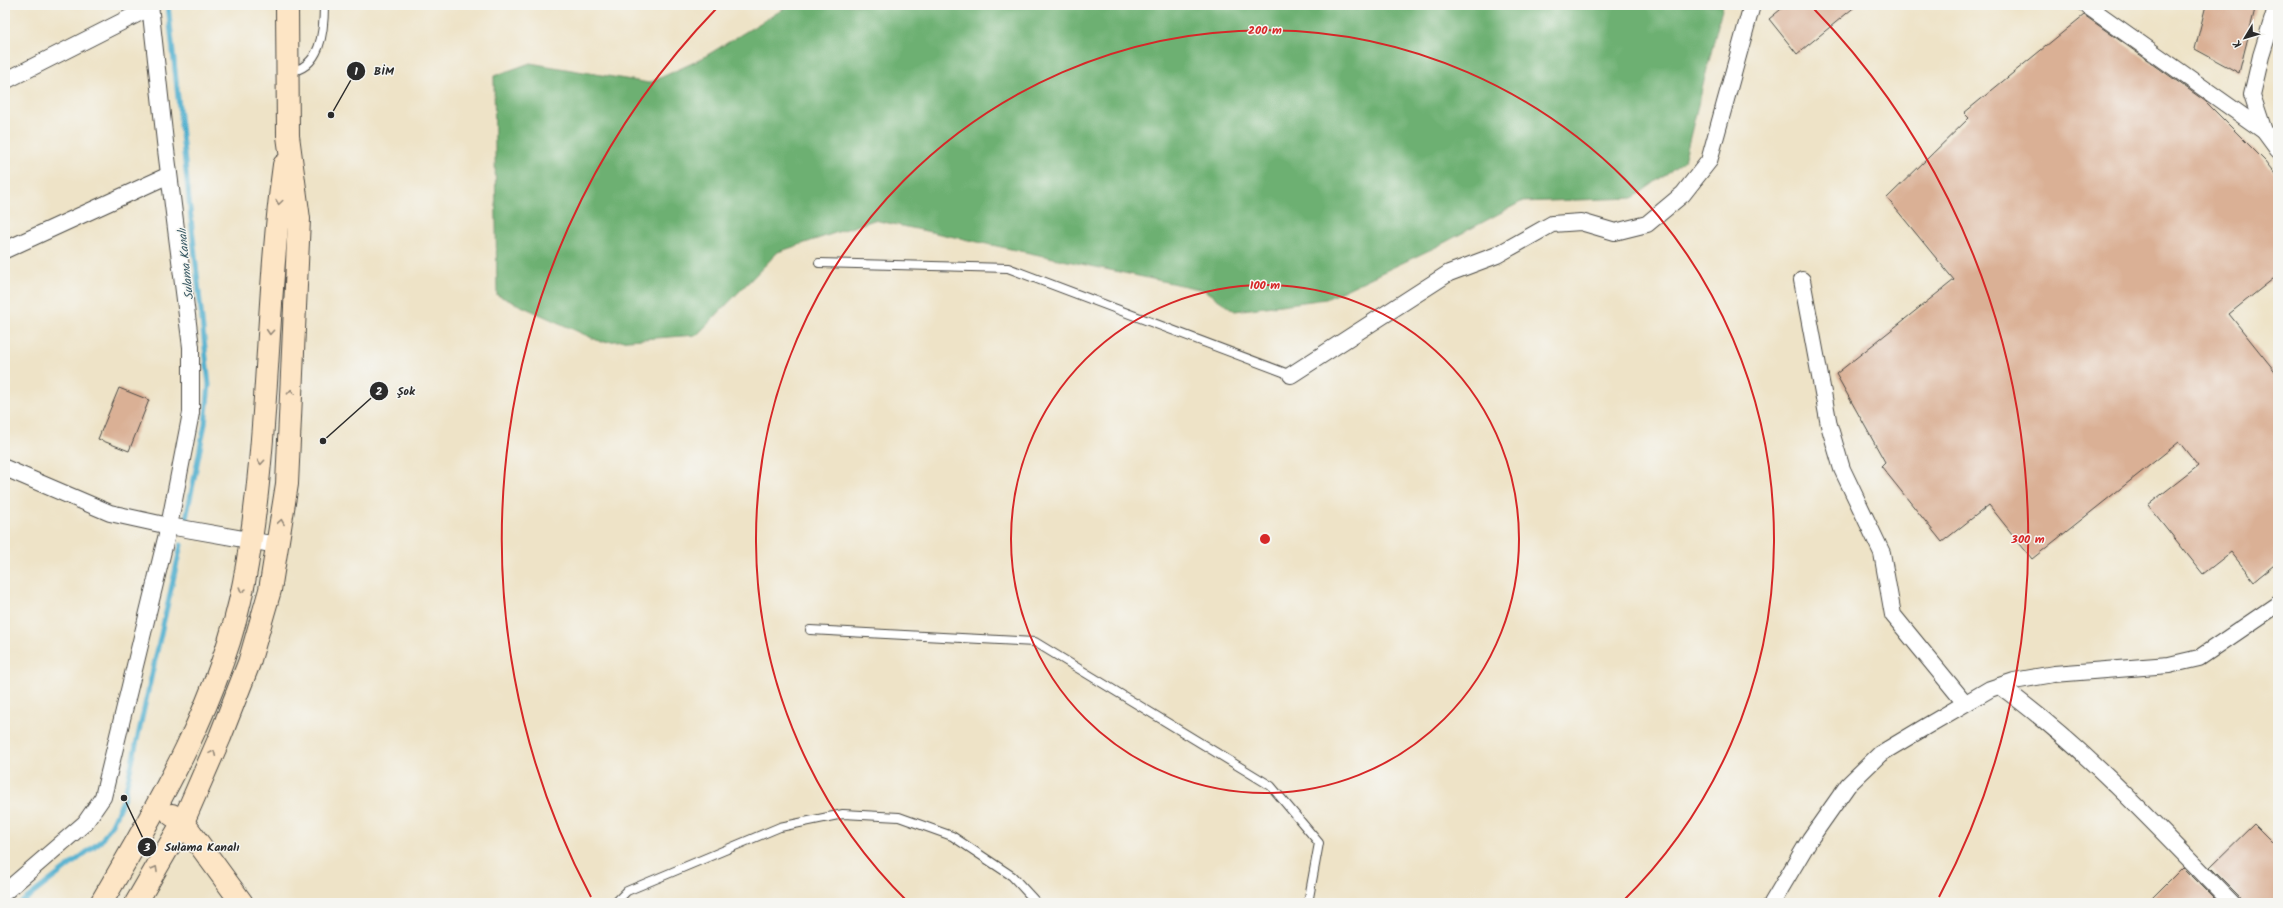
<svg xmlns="http://www.w3.org/2000/svg" width="2283" height="908" font-family="Kalam,sans-serif">
<style>
.forest{fill:#6db072;stroke:#4c6e4e}
.lines{fill:none;stroke-linecap:round;stroke-linejoin:round}
.stream{stroke:#4fafce;stroke-width:5}
.building{fill:#dab095}
.lane-casing{stroke:#484742;stroke-width:10}
.street-casing{stroke:#484742;stroke-width:18}
.secondary-casing{stroke:#484742;stroke-width:24}
.lane{stroke:#fff;stroke-width:8}
.street{stroke:#fff;stroke-width:16}
.secondary{stroke:#fde5c5;stroke-width:22}
.oneway{stroke:#948878}
.ring{fill:none;stroke:#d62828;stroke-width:2}
.labels{text-anchor:middle;dominant-baseline:central;stroke-width:3;stroke-linejoin:round;paint-order:stroke}
.water-label{font-size:12px;font-style:italic;fill:#385964;stroke:#f6f6f2}
.centre{fill:#d62828;stroke:#f6f6f2;stroke-width:2}
.ring-label{font-size:12px;text-anchor:middle;font-weight:bold;fill:#d62828;stroke:#f6f6f2;stroke-width:3;stroke-linejoin:round;paint-order:stroke}
.leader{fill:none;stroke:#2b2b2b;stroke-width:1.5}
.callout-dot{fill:#2b2b2b;stroke:#f6f6f2;stroke-width:1.5}
.mark-label{font-size:12px;text-anchor:middle;font-weight:bold;fill:#fff}
.callout-label{font-size:12px;text-anchor:middle;font-weight:bold;fill:#2b2b2b;stroke:#f6f6f2;stroke-width:3;stroke-linejoin:round;paint-order:stroke}
</style>
<rect width="100%" height="100%" fill="#f6f6f2"/>
<filter id="ink" filterUnits="userSpaceOnUse"><feTurbulence type="fractalNoise" baseFrequency=".025" numOctaves="2"/><feDisplacementMap in="SourceGraphic" scale="8" xChannelSelector="R" yChannelSelector="G"/><feConvolveMatrix kernelMatrix="1 2 1 2 8 2 1 2 1" color-interpolation-filters="sRGB"/></filter>
<filter id="wash" filterUnits="userSpaceOnUse"><feTurbulence type="fractalNoise" baseFrequency=".012" numOctaves="4" result="noise"/><feDisplacementMap in="SourceGraphic" scale="16" xChannelSelector="R" yChannelSelector="G"/><feGaussianBlur stdDeviation="0.9" result="paint"/><feColorMatrix in="noise" values="0 0 0 0 0 0 0 0 0 0 0 0 0 0 0 0 0 1.4 0 .05"/><feComposite in="paint" operator="in"/></filter>
<g filter="url(#wash)">
<rect width="100%" height="100%" fill="#eee3c7"/>
<polygon class="forest" points="790,5 1723,5 1684,161 1633,198 1521,202 1436,247 1326,299 1235,311 1204,290 874,220 778,252 697,335 601,342 497,295 494,76 530,63 649,83 699,60"/>
<g class="lines">
<g class="stream">
<polyline points="168,5 209,385 205,424 186,519"/>
<polyline points="21,903 101,841 112,824 124,798 181,545"/>
</g>
</g>
<g id="blocks">
<g class="building">
<polygon points="1786,5 1857,5 1797,54 1769,19"/>
<polygon points="2206,5 2256,5 2239,73 2195,49"/>
<polygon points="2084,15 2205,101 2265,161 2278,178 2278,275 2229,314 2278,375 2278,562 2254,581 2231,552 2203,574 2148,505 2198,466 2179,442 2032,559 1989,505 1942,542 1881,466 1885,462 1836,374 1954,280 1887,198 1969,118 1964,113"/>
<polygon points="119,388 149,400 129,451 98,439"/>
<polygon points="2254,824 2278,848 2278,903 2241,903 2239,896 2210,867"/>
<polygon points="2183,867 2219,903 2147,903"/>
</g>
</g>
</g>
<g filter="url(#ink)">
<use href="#blocks" fill-opacity="0" stroke="#484742" stroke-width="1"/>
<g class="lines">
<g class="lane-casing">
<g id="lane">
<path d="M 288,72 C 321,68 324,32 324,5"/>
<polyline points="819,263 1008,268 1291,375"/>
<polyline points="810,630 1035,642 1271,786 1319,843 1308,903"/>
<polyline points="615,903 627,891 780,827 843,814 899,817 952,836 1012,876 1037,903"/>
</g>
</g>
<g class="street-casing">
<g id="street">
<polyline points="2086,5 2264,131 2278,150"/>
<polyline points="5,81 151,7"/>
<polyline points="2264,131 2252,95 2261,56 2277,5"/>
<polyline points="5,250 169,175"/>
<polyline points="1802,280 1829,425 1842,469 1882,553 1893,615 1965,703"/>
<polyline points="1291,375 1449,273 1497,255 1552,224 1581,222 1615,232 1647,224 1683,194 1709,161 1752,5"/>
<polyline points="5,468 110,513 169,526 277,545"/>
<path d="M 2000,686 C 2086,748 2157,827 2232,903"/>
<polyline points="5,892 85,823 103,797 169,526 191,413 191,347 165,142 150,5"/>
<polyline points="1772,903 1810,839 1848,785 1880,754 1925,727 1990,689 2014,681 2054,674 2169,665 2199,658 2278,604"/>
</g>
</g>
<g class="secondary-casing">
<g id="secondary">
<polyline points="172,815 183,822 242,903"/>
<path d="M 101,903 C 159,805 223,695 244,582 C 270,444 265,303 284,165"/>
<polyline points="136,903 183,822 220,737 249,663 270,590 287,484 299,219 288,136 287,5"/>
</g>
</g>
<use href="#lane" class="lane"/>
<use href="#street" class="street"/>
<use href="#secondary" class="secondary"/>
</g>
<defs><path id="oneway-chevron" d="M-2-3.5L2.5 0L-2 3.5" fill="none" stroke-width="1.6" stroke-linecap="round" stroke-linejoin="round"/></defs>
<g class="oneway">
<use href="#oneway-chevron" transform="translate(279 202) rotate(98)"/>
<use href="#oneway-chevron" transform="translate(270 332) rotate(94)"/>
<use href="#oneway-chevron" transform="translate(291 392) rotate(-87)"/>
<use href="#oneway-chevron" transform="translate(261 462) rotate(94)"/>
<use href="#oneway-chevron" transform="translate(281 522) rotate(-81)"/>
<use href="#oneway-chevron" transform="translate(242 590) rotate(106)"/>
<use href="#oneway-chevron" transform="translate(213 753) rotate(-66)"/>
<use href="#oneway-chevron" transform="translate(155 869) rotate(-60)"/>
</g>
</g>
<g class="ring">
<circle cx="1265" cy="539" r="254"/>
<path d="M908 902A509 509 0 1 1 1622 902"/>
<path d="M591 897A763 763 0 0 1 716 9M1814 9A763 763 0 0 1 1939 897"/>
</g>
<g class="labels">
<g class="water-label">
<text transform="translate(186 264) rotate(-96)">Sulama Kanalı</text>
</g>
</g>
<circle cx="1265" cy="539" r="6" class="centre"/>
<g class="ring-label">
<text x="1265" y="34">200 m</text>
<text x="1265" y="289">100 m</text>
<text x="2028" y="543">300 m</text>
</g>
<path class="leader" d="M331 115L356 71M323 441L379 391M124 798L147 847"/>
<g class="callout-dot">
<circle cx="331" cy="115" r="4"/>
<circle cx="323" cy="441" r="4"/>
<circle cx="124" cy="798" r="4"/>
<circle cx="356" cy="71" r="10"/>
<circle cx="379" cy="391" r="10"/>
<circle cx="147" cy="847" r="10"/>
</g>
<g class="mark-label">
<text x="356" y="75">1</text>
<text x="379" y="395">2</text>
<text x="147" y="851">3</text>
</g>
<g class="callout-label">
<text x="384" y="75">BİM</text>
<text x="406" y="395">Şok</text>
<text x="202" y="851">Sulama Kanalı</text>
</g>
<rect width="2283" height="908" fill="none" stroke="#f6f6f2" stroke-width="20"/>
<g transform="translate(2245 38) rotate(232)" stroke="#f6f6f2" stroke-width="3" paint-order="stroke">
<path d="M0-3L7 15L0 10L-7 15Z" fill="#2b2b2b"/>
<text y="-6" font-size="11" font-weight="bold" text-anchor="middle" fill="#2b2b2b">K</text>
</g>
</svg>
